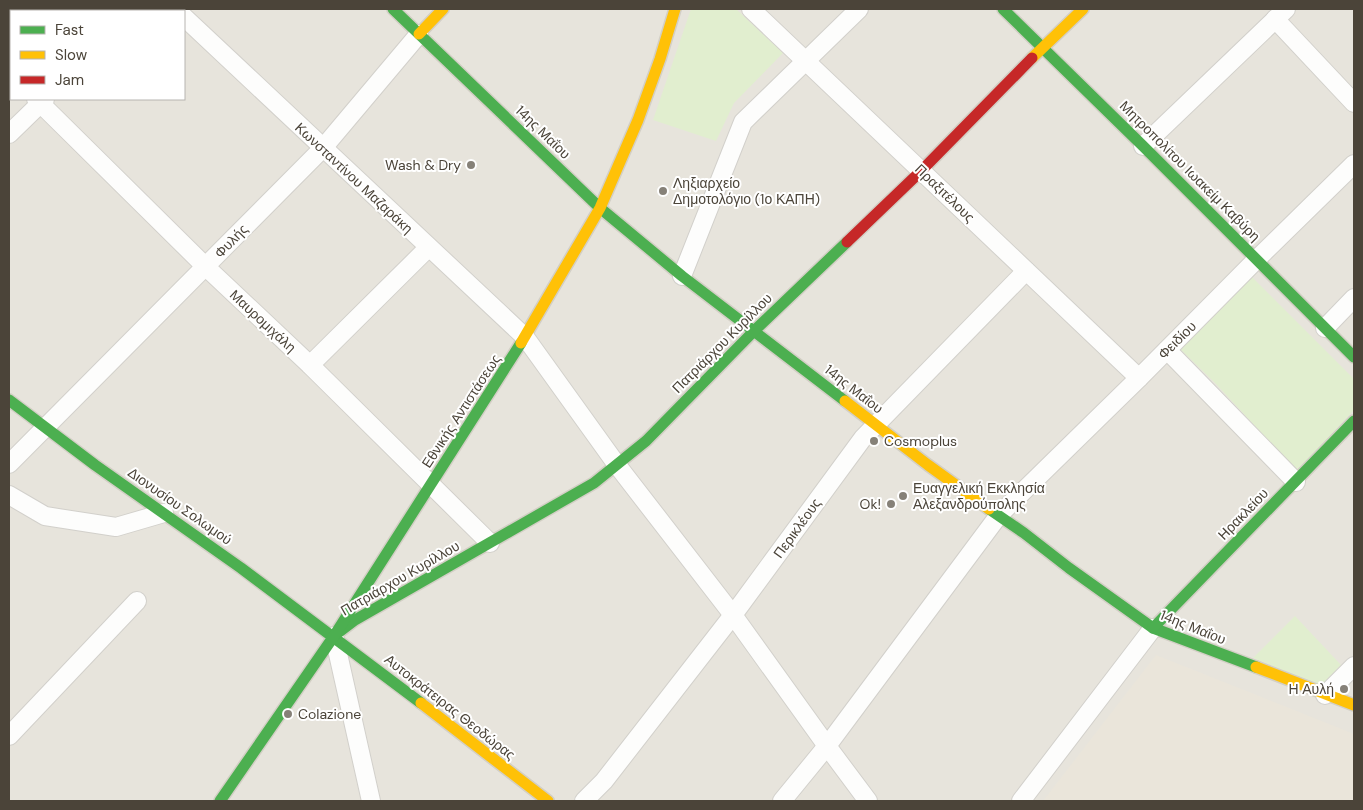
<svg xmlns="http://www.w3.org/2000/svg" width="1363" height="810" font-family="'DM Sans',sans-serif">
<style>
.residential{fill:#e7e4dc;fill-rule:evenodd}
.education{fill:#eae5da}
.green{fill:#e1eecf}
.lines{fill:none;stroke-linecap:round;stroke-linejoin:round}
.street-casing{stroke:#d2d0cb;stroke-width:20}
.fast-casing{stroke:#d3cfc5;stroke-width:14}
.slow-casing{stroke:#d3cfc5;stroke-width:14}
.jam-casing{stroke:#d3cfc5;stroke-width:14}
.street{stroke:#fdfdfc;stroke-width:18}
.fast{stroke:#4caf50;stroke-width:11}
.slow{stroke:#ffc107;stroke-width:11}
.jam{stroke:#c62828;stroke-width:11}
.poi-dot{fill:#868178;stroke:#fff;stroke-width:2}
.labels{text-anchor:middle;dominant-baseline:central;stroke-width:4;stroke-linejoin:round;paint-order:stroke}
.street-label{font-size:14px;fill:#4b4439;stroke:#fff}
.poi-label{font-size:14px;fill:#4b4439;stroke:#fff;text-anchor:start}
</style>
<rect width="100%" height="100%" fill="#f4f2ee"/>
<path class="residential" d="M 9,9 L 1354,9 L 1354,801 L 9,801 ZM 11,11 L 184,11 L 184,99 L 11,99 Z"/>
<polygon class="education" points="1156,655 1354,734 1354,801 1043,801"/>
<g class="green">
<polygon points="691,9 736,9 783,53 734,103 716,141 653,120"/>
<polygon points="1251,276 1354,379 1354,410 1297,471 1215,383 1179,348"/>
<polygon points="1295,616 1341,665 1321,686 1253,658"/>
</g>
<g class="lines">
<g class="street-casing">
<g id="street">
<polyline points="751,9 1139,378"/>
<polyline points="133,11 136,9"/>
<polyline points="184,17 525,337 617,465 733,615 827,746 868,801"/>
<polyline points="1275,19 1354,103"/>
<polyline points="9,72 11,74"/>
<polyline points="36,99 206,267 310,365 490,543"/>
<polyline points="9,134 45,99"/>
<polyline points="1143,146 1286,9"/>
<polyline points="682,276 743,122 859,9"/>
<polyline points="1325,328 1354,298"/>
<polyline points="1167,350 1296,482"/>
<polyline points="310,365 428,248"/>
<polyline points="9,464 323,148 419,34"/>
<polyline points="9,495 45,516 116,527 164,513"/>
<polyline points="334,636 371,801"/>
<polyline points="1325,695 1354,666"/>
<polyline points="9,736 137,601"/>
<polyline points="584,801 604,781 733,615 863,438 1026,271"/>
<polyline points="782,801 827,746 999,515 1139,378 1257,259 1354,164"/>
<polyline points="1021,801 1153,628"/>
</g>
</g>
<g class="fast-casing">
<g id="fast">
<polyline points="393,9 600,208 682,276 845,401"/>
<polyline points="1003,9 1143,146 1354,357"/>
<polyline points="9,400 95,465 241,568 421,703"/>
<polyline points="989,509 1024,533 1069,568 1153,628 1256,667"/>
<polyline points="1153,628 1354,421"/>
<polyline points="334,636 355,620 594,483 646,441 754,331 847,242"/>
<polyline points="220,801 334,636 521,343"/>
</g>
</g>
<g class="slow-casing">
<g id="slow">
<polyline points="419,34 443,9"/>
<polyline points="1032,58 1083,9"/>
<polyline points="521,343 600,208 638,120 660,59 675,9"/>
<polyline points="845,401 928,465 989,509"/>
<polyline points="1256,667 1354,705"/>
<polyline points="421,703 548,801"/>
</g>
</g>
<g class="jam-casing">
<polyline id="jam" points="847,242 921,171 1032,58"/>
</g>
<use href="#street" class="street"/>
<use href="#fast" class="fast"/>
<use href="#slow" class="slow"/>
<use href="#jam" class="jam"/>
</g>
<g class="poi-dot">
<circle cx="471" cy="165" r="5"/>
<circle cx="663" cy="191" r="5"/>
<circle cx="874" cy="441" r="5"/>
<circle cx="903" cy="496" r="5"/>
<circle cx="891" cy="504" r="5"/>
<circle cx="1344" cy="689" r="5"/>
<circle cx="288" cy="714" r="5"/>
</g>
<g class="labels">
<g class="street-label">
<text transform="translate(543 132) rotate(44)">14ης Μαΐου</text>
<text transform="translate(1190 171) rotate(45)">Μητροπολίτου Ιωακείμ Καβύρη</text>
<text transform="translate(354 178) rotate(43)">Κωνσταντίνου Μαζαράκη</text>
<text transform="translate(945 193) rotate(44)">Πραξιτέλους</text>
<text transform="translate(231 241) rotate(-46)">Φυλής</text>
<text transform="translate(263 321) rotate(43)">Μαυρομιχάλη</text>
<text transform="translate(1177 340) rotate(-45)">Φειδίου</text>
<text transform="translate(722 343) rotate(-45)">Πατριάρχου Κυρίλλου</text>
<text transform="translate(854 389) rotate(38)">14ης Μαΐου</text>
<text transform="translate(461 411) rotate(-57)">Εθνικής Αντιστάσεως</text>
<text transform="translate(180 506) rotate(35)">Διονυσίου Σολωμού</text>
<text transform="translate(1243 514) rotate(-46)">Ηρακλείου</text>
<text transform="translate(797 528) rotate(-54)">Περικλέους</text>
<text transform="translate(400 578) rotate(-30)">Πατριάρχου Κυρίλλου</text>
<text transform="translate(1193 627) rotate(22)">14ης Μαΐου</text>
<text transform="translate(450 707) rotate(38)">Αυτοκράτειρας Θεοδώρας</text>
</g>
<g class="poi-label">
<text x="461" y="165" text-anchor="end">Wash &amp; Dry</text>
<text x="673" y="183">Ληξιαρχείο<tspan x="673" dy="16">Δημοτολόγιο (1ο ΚΑΠΗ)</tspan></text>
<text x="884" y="441">Cosmoplus</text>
<text x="913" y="488">Ευαγγελική Εκκλησία<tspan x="913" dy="16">Αλεξανδρούπολης</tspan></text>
<text x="881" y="504" text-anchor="end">Ok!</text>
<text x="1334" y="689" text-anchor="end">Η Αυλή</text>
<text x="298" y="714">Colazione</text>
</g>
</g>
<rect width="1363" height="810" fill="none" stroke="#4b4439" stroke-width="20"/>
<rect x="10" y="10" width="175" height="90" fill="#ffffff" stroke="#b7b4b0"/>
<rect x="20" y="26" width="25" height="8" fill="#4caf50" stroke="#b7b4b0"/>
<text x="55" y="35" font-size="15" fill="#4b4439">Fast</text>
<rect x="20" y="51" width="25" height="8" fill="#ffc107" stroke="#b7b4b0"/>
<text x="55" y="60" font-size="15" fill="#4b4439">Slow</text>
<rect x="20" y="76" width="25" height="8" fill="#c62828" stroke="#b7b4b0"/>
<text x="55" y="85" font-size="15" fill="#4b4439">Jam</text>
</svg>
